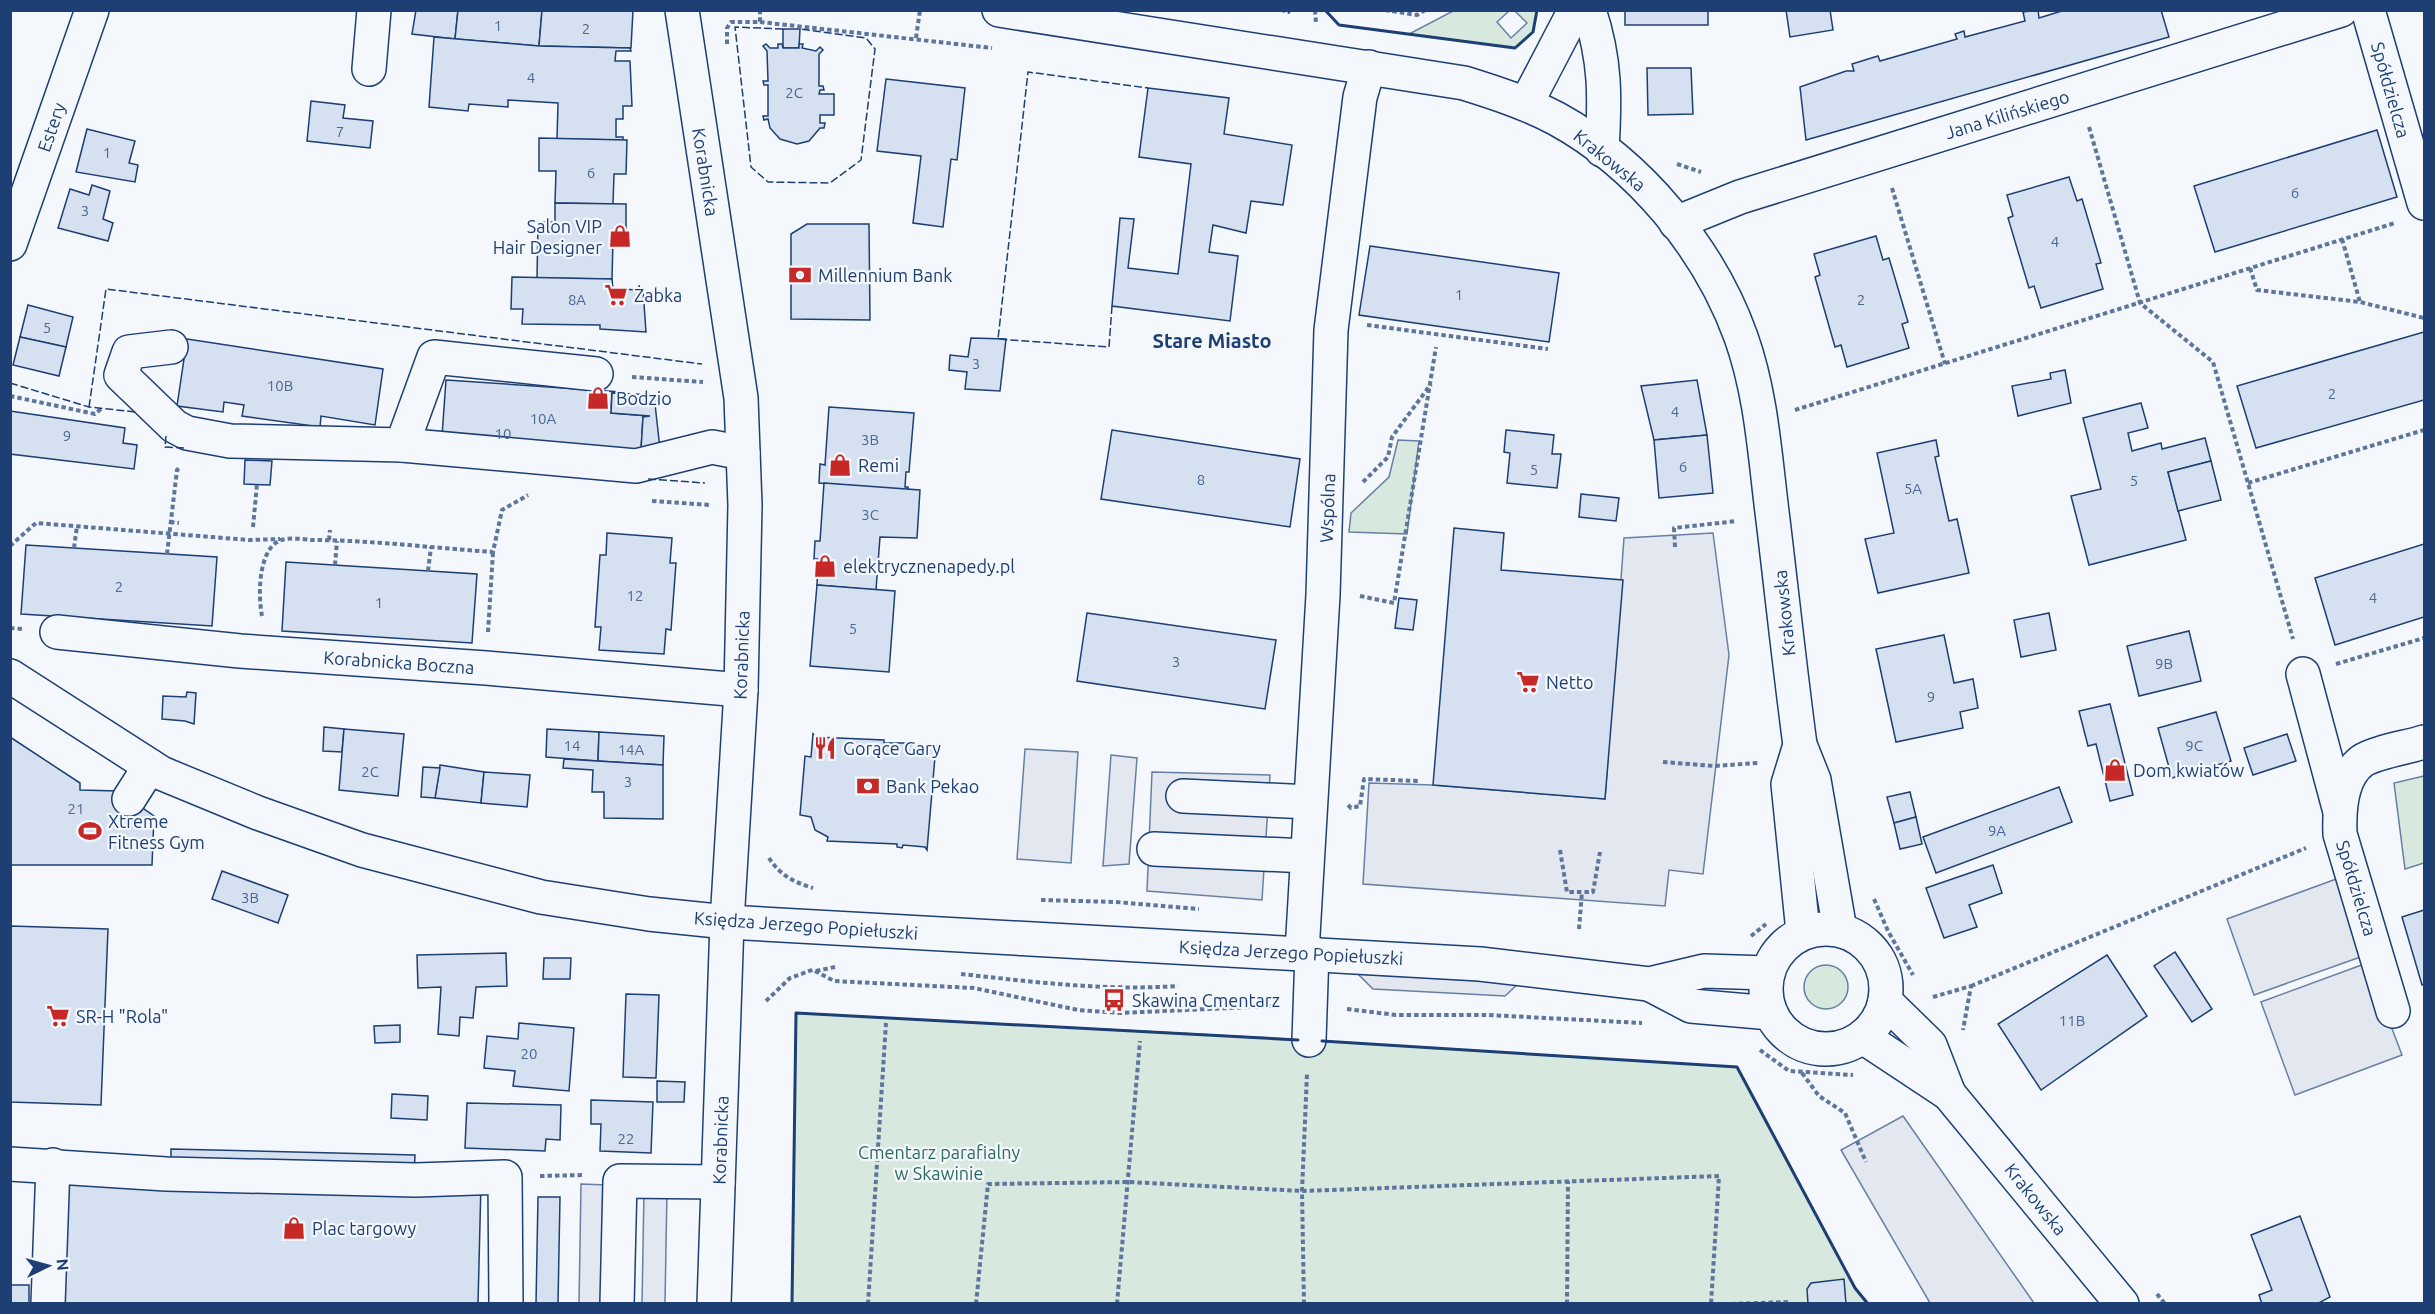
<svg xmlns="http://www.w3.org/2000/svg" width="2435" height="1314" font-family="Ubuntu,sans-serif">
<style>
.green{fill:#d7e8df;stroke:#687fa3;stroke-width:1.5}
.parking{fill:#e3e8f0;stroke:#687fa3;stroke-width:1.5}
.building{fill:#d5e0f0;stroke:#1d3f73;stroke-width:1.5}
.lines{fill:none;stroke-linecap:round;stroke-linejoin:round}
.minor-casing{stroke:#1d3f73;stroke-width:36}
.major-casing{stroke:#1d3f73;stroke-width:36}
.path{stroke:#5e769c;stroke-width:4;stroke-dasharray:4.5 3;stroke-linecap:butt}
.minor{stroke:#f4f7fb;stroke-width:33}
.major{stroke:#f4f7fb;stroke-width:33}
.fence{stroke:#1d3f73;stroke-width:1.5;stroke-dasharray:8 3;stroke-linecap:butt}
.wall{stroke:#1d3f73;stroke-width:3}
.labels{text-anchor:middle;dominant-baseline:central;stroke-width:4.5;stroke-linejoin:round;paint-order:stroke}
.number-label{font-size:15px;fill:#4b6792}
.street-label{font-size:18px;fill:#1d3f73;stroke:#f4f7fb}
.poi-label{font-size:18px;fill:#1d3f73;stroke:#f4f7fb;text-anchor:start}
.park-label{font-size:18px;fill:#2c6c60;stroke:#f4f7fb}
.neighbourhood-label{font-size:20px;font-weight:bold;fill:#1d3f73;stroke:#f4f7fb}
</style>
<rect width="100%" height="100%" fill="#f4f7fb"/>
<g class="green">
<polygon points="1509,11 1497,22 1511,38 1527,23 1515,11 1537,11 1533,32 1515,48 1409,34 1453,11"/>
<polygon points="1398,440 1419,441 1407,534 1349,532 1351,513 1389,477"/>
<polygon points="2424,776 2424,863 2405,869 2394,783"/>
<circle cx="1826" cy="987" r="22"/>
<polygon points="796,1013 1289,1039 1737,1067 1855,1288 1868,1303 792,1304"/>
</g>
<g class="parking">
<polygon points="1713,533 1729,655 1703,874 1669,870 1665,906 1363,884 1369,783 1433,785 1605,799 1624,538"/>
<polygon points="1025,749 1078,752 1071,863 1017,859"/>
<polygon points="1111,755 1137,758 1129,864 1103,866"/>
<polygon points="1152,772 1270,775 1262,900 1147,891"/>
<polygon points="2339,878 2366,955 2254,995 2227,919"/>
<polygon points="2367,963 2402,1055 2295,1095 2261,1002"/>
<polygon points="1358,974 1519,983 1505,996 1373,989"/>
<polygon points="1903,1116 2034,1303 1930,1303 1841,1150"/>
<polygon points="581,1184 607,1185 604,1303 579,1304"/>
<polygon points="644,1191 667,1191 665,1303 642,1304"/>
</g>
<g class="building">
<polygon points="416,10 458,10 455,39 412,34"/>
<polygon points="458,10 542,10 539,46 455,39"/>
<polygon points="542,10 633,10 631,48 539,46"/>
<rect x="1625" y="10" width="83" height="15"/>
<polygon points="1786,10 1830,10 1833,30 1790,37"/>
<polygon points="2038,10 2039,18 2065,10 2161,10 2169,37 1806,140 1800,87 1846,71 1854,71 1852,64 1878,56 1880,61 1957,39 1955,34 1964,31 1965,37 2025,21 2023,12"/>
<polygon points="783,29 800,29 799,48 783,48"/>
<polygon points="434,37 539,46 630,48 631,51 616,51 615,61 630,61 632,106 623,106 623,119 616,119 616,137 623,137 623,140 557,139 558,103 508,100 508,107 469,104 468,111 429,107"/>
<polygon points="766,44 770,48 778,48 778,44 782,44 783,48 799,48 799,44 803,44 802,48 816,51 820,47 823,50 819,54 819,86 823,86 824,90 820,90 819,94 834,94 834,115 820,115 820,123 825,123 824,128 820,128 809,141 797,144 780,139 770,128 768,119 764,120 763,116 768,116 768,85 764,85 763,81 768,81 767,51 763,46"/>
<polygon points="1647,68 1691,68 1693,114 1648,115"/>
<polygon points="886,79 965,88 957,160 951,159 943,227 913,223 921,156 877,151"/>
<polygon points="1148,88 1229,98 1224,134 1292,145 1283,205 1251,201 1246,233 1213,225 1209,252 1238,256 1230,321 1112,306 1120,218 1134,219 1128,268 1178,274 1191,164 1139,157"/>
<polygon points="311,101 345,105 343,118 373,121 370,148 307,141"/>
<polygon points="87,129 135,141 129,163 138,165 135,182 76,172"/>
<polygon points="2377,130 2397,197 2215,252 2194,186"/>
<polygon points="539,138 627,140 626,174 614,174 613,204 555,203 556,171 539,171"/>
<polygon points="2069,177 2077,201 2082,199 2101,263 2096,264 2103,289 2041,308 2034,286 2029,288 2008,218 2013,216 2007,195"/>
<polygon points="92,185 110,191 103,219 113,223 108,241 58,228 70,189 89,195"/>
<polygon points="555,203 626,204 626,239 613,239 612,279 537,278 538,222 555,222"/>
<polygon points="807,224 869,224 870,320 791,319 791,234"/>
<polygon points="1876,236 1883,260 1889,258 1908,322 1902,324 1909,348 1847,367 1841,345 1835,347 1815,277 1820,275 1814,254"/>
<polygon points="1370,246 1559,273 1549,342 1359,315"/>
<polygon points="512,277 612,279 613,289 643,290 646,332 600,329 600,325 522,324 523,309 511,309"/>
<polygon points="28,305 73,317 66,347 20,337"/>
<polygon points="2424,332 2424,400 2256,448 2237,386"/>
<polygon points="20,337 66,347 59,376 13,365"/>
<polygon points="971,338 1006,339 1000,391 965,389 967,372 949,370 950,355 968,357"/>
<polygon points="187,339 383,369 375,425 321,416 320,427 242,416 244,405 224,402 223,412 177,406"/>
<polygon points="2065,370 2071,403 2018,416 2012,386 2051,379 2050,373"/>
<polygon points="446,380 622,392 612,393 611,413 650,416 643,417 641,450 496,450 442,436"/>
<polygon points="1697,380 1707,435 1654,440 1641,386"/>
<polygon points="612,393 654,395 660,449 641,450 643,417 650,416 611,413"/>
<polygon points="2141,403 2148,428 2128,433 2132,451 2161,443 2162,449 2205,438 2211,461 2168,472 2186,540 2089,565 2071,496 2101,489 2083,418"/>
<polygon points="829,407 914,413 909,472 906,472 905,487 908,487 908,490 819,483 820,464 825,465"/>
<polygon points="10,411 125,428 123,443 137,445 134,469 10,454"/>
<polygon points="1112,430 1300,459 1290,527 1101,499"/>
<polygon points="1506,430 1554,435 1552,454 1561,454 1557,488 1507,483 1510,453 1504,452"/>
<polygon points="1707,435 1713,493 1659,498 1654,440"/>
<polygon points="1936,440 1939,456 1935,457 1949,521 1957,519 1969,573 1878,593 1865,539 1894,533 1877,453"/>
<polygon points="245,460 272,461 270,485 244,484"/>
<polygon points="2211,461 2221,500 2178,511 2168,472"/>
<polygon points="824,483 920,490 917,538 880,537 876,590 817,585 818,559 814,559 815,541 820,541"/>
<polygon points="1581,494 1619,498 1616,521 1579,517"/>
<polygon points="1454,528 1504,533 1501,570 1623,580 1605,799 1433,785"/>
<polygon points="607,533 672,538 670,563 676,563 671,630 666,629 664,654 599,650 601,627 595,627 600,555 606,555"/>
<polygon points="2424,544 2424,617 2335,645 2315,578"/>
<polygon points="26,545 217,557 212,626 21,614"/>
<polygon points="286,562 477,574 472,643 282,631"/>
<polygon points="817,585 895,591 889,672 810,666"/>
<polygon points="1399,598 1417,600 1413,630 1395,628"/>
<polygon points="1087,613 1276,640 1265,709 1077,681"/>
<polygon points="2049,613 2056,650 2021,657 2014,620"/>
<polygon points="2189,631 2201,681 2139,696 2127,646"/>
<polygon points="1944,635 1954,683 1973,679 1978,708 1960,712 1963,728 1896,742 1876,649"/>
<polygon points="187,692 196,693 194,724 185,721 162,719 163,696 186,697"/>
<polygon points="2110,704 2133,795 2110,801 2096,744 2088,746 2079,711"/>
<polygon points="2216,712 2231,761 2172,778 2158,728"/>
<polygon points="324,727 344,729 342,752 323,751"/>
<polygon points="344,729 404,734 398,796 339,790"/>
<polygon points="547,729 599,732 598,761 546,757"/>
<polygon points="599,732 664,736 663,765 598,761"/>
<polygon points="813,734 815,737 884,740 884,743 912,743 911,745 934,748 936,745 927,850 925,847 903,845 902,848 897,847 897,844 827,841 828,837 815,830 811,817 800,815 805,756 811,757"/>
<polygon points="2287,734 2296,761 2253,775 2244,748"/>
<polygon points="10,737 80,783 80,790 118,791 154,816 152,865 10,865"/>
<polygon points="564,759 663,765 663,819 604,818 604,792 592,792 593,770 563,768"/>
<polygon points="440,765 484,772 481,803 435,798"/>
<polygon points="423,767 440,768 435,798 421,797"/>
<polygon points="484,772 530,775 527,807 481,803"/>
<polygon points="2059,787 2072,822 1936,873 1923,837"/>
<polygon points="1910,792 1916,817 1894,823 1887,797"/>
<polygon points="1916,817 1922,844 1900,849 1894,823"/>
<polygon points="1993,865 2002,893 1969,905 1977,927 1944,938 1926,888"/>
<polygon points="222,871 288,895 278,923 212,899"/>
<polygon points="2424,910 2424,984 2422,985 2402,917"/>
<polygon points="10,926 108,929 101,1105 10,1102"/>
<polygon points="2175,952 2212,1009 2192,1022 2154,966"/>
<polygon points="506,953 507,986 476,987 473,1018 460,1017 459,1036 438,1034 441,987 418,988 417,955"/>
<polygon points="2107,955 2147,1016 2041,1090 1998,1024"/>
<polygon points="544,958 571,958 570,979 543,979"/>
<polygon points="626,994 659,995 656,1078 623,1077"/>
<polygon points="519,1023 574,1028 569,1091 513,1086 515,1071 484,1068 487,1036 518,1039"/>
<polygon points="400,1025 400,1042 375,1043 374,1026"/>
<polygon points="657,1081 685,1082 684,1102 657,1102"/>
<polygon points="392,1094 428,1096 427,1120 391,1118"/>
<polygon points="591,1100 653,1102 651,1153 600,1151 601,1124 591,1124"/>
<polygon points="467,1103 561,1105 560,1140 546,1139 545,1151 465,1148"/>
<polygon points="171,1149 415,1155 414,1178 171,1172"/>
<polygon points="60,1182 481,1182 478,1304 57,1304"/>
<polygon points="538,1197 560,1197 558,1304 536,1304"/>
<polygon points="2300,1216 2330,1297 2317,1304 2262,1304 2259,1295 2272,1290 2251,1235"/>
<polygon points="1844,1279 1846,1304 1808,1304 1807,1289 1811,1283"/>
<rect x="10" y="1285" width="19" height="19"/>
</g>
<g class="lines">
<g class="minor-casing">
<g id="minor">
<polyline points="682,10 741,398 745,505 741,690 727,922 714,1304"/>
<path d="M 1589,10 C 1606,61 1605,98 1602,150"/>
<polyline points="2368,10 2424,203"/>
<polyline points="369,69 374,10"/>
<polyline points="1526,104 1575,10"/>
<polyline points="1676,223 1740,197 2341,10"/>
<polyline points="10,244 92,10"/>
<polyline points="171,347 129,352 121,375 174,426 187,433 230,441 402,445 636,466 712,447 743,453"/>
<polyline points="402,445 434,357 596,374"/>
<polyline points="57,632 240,651 486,668 741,690"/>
<polyline points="2303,674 2339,808"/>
<polyline points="10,676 161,773 258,813 362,850 541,897 649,914 727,922 1480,964 1649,984 1704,971 1768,973"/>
<polyline points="1183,796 1310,802"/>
<polyline points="129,799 150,766"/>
<polyline points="1154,849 1307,856"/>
<polyline points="1302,952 1323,595 1331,330 1360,97 1369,67"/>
<polyline points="1649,984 1691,1006 1771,1013"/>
<path d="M 2393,1011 L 2340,834 C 2339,810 2341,777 2362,761 C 2375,752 2409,747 2424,742"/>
<polyline points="1309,1040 1312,953"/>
<polyline points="10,1164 166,1174 416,1180 505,1177 506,1304"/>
<polyline points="48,1304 53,1165"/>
<polyline points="617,1304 620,1181 718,1182"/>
</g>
</g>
<g class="major-casing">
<g id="major">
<path d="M 999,10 L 1464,83 C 1496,93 1527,103 1557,119 C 1639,164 1709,248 1741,337 C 1762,396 1765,458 1773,520 C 1782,595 1790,670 1800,745 L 1814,780 L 1840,930"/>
<polyline points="1800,745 1788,784 1803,932"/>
<circle cx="1826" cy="989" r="60"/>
<polyline points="1885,1001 1930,1045 1949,1094"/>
<polyline points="1863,1037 1949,1094 2122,1304"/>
</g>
</g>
<g class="path">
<polyline points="1315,10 1316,23"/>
<polyline points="1385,10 1417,15 1425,10"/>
<polyline points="760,22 992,48"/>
<polyline points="916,38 920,10"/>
<polyline points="727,44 727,28 731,22 760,22 760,10"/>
<polyline points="2089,127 2140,303 2213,362 2293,639"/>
<polyline points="1677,164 1701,172"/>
<polyline points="1892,188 1945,364"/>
<polyline points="2342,239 2360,302"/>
<polyline points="2250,268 2257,290 2360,302 2424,318"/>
<polyline points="1367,325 1548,349"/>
<polyline points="632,377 703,382"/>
<polyline points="10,396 95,414 102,408"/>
<polyline points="1795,410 2395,223"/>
<polyline points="1363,482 1388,457 1392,437 1431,384"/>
<polyline points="2248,483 2424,430"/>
<polyline points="652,501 710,505"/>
<polyline points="170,522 179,523"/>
<polyline points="253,527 257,484"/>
<polyline points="329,540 330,530"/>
<polyline points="10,546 36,523 249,540 280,539"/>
<polyline points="1675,547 1674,528 1737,521"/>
<polyline points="74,548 77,526"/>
<polyline points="167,554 177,470 180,468"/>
<polyline points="335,565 337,541"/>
<polyline points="428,571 431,547"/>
<polyline points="1360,596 1394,603 1436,347"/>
<path d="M 262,616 C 258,596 258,551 279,541 C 287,537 302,539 311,540 C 371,540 433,548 493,552 L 502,510 L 528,495"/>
<polyline points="10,628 22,629"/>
<polyline points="488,632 493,552"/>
<polyline points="2336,664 2424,638"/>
<polyline points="1663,762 1714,766 1758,763"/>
<polyline points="1348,805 1351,808 1360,806 1364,779 1420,781"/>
<polyline points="1560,850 1567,892 1593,892 1600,852"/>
<path d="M 769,858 C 780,875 793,882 813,888"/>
<polyline points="1874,899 1888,931 1913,975"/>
<polyline points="1041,900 1116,902 1199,909"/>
<polyline points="1579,929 1582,892"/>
<polyline points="1751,936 1766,924"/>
<polyline points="815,971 834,981 974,988 1078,1010 1120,1013 1274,1006"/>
<polyline points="816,971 835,967"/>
<path d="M 961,974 C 1034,982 1105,991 1178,986"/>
<polyline points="1971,986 2306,848"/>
<polyline points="1933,997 1971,986 1963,1030"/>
<polyline points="766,1001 790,978 815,969"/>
<polyline points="1347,1009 1396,1015 1488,1015 1642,1023"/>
<polyline points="1760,1050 1789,1071 1853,1075"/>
<polyline points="1802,1073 1819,1096 1845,1113 1866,1162"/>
<polyline points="540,1176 584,1175"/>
<polyline points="2157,1294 2165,1304"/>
<polyline points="868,1304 886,1023"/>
<polyline points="976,1304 988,1184 1129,1182 1302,1191 1719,1176 1711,1304"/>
<polyline points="1117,1304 1140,1041"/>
<polyline points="1304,1304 1302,1191 1307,1074"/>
<polyline points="1567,1304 1568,1181"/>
<polyline points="1731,1304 1788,1302"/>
</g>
<use href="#minor" class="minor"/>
<use href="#major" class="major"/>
<g class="fence">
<polyline points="1277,10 1289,13 1290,10"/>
<polyline points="783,29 735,27 751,167 768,182 830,183 861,160 875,49 866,38 800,29"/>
<polyline points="1112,306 1109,347 998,339 1028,72 1148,88"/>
<polyline points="10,383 89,407 136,412"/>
<polyline points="89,407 106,289 702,364"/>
<polyline points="166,436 165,447 184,448"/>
<polyline points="648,479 705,483"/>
</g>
<g class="wall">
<polyline points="1325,10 1339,25 1515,48 1533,32 1537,10"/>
<polyline points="1322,1041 1737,1067 1855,1288 1868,1304"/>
<polyline points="792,1304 796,1013 1298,1040"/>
</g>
</g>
<defs>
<g id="shop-bare" transform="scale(1.8)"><path d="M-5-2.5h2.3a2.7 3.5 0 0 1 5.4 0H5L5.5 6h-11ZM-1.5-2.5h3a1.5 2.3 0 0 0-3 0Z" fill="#c62828" stroke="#f4f7fb" stroke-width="2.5" paint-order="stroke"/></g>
<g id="bank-bare" transform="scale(1.8)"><path d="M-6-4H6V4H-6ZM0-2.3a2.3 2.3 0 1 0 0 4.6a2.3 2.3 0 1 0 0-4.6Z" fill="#c62828" stroke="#f4f7fb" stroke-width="2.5" paint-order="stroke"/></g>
<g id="supermarket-bare" transform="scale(1.8)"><path d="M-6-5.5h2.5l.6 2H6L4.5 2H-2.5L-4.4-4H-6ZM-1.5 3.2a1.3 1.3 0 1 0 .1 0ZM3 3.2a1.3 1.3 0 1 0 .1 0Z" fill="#c62828" stroke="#f4f7fb" stroke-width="2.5" paint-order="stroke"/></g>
<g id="restaurant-bare" transform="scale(1.8)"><path d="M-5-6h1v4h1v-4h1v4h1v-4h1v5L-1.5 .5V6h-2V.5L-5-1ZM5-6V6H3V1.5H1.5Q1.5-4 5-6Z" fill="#c62828" stroke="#f4f7fb" stroke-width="2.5" paint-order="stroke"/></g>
<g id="stadium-bare" transform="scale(1.8)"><path d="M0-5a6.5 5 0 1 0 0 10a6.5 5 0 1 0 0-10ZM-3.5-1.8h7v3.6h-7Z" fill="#c62828" stroke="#f4f7fb" stroke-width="2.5" paint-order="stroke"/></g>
<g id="bus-bare" transform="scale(1.8)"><path d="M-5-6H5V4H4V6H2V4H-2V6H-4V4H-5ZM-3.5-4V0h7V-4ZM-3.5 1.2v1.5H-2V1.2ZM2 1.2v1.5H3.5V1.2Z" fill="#c62828" stroke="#f4f7fb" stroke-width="2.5" paint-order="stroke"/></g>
</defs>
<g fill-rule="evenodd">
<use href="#shop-bare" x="620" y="236"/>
<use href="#bank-bare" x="800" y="275"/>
<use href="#supermarket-bare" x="616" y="295"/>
<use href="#shop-bare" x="598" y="398"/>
<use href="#shop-bare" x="840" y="465"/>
<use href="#shop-bare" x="825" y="566"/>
<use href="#supermarket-bare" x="1528" y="682"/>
<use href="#restaurant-bare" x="825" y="748"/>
<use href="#shop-bare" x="2115" y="770"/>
<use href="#bank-bare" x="868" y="786"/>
<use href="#stadium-bare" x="90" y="831"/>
<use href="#bus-bare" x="1114" y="1000"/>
<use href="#supermarket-bare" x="58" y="1016"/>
<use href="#shop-bare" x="294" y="1228"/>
</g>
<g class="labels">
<g class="number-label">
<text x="498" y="25">1</text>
<text x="586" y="28">2</text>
<text x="531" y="77">4</text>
<text x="794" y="92">2C</text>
<text x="340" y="131">7</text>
<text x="107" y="152">1</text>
<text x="591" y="172">6</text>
<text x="2295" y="192">6</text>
<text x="85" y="210">3</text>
<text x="2055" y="241">4</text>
<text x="1459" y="294">1</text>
<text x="577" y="299">8A</text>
<text x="1861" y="299">2</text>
<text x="47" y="327">5</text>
<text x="976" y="363">3</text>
<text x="280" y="385">10B</text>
<text x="2332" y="393">2</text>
<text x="1675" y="411">4</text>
<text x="543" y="418">10A</text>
<text x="503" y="433">10</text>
<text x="67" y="435">9</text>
<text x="870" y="439">3B</text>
<text x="1683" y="466">6</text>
<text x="1534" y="469">5</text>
<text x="1201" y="479">8</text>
<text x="2134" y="480">5</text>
<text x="1913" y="488">5A</text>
<text x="870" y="514">3C</text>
<text x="119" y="586">2</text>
<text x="635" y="595">12</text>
<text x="2373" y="597">4</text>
<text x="379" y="602">1</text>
<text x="853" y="628">5</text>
<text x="1176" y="661">3</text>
<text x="2164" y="663">9B</text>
<text x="1931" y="696">9</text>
<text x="572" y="745">14</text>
<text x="2194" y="745">9C</text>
<text x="631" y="749">14A</text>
<text x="370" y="771">2C</text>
<text x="628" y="781">3</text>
<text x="76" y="808">21</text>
<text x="1997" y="830">9A</text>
<text x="250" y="897">3B</text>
<text x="2072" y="1020">11B</text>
<text x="529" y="1053">20</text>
<text x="626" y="1138">22</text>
</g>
<g class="street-label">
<text transform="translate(2391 90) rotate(74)">Spółdzielcza</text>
<text transform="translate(2007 114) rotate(-17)">Jana Kilińskiego</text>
<text transform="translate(51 127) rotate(-71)">Estery</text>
<text transform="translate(1610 160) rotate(39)">Krakowska</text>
<text transform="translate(706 172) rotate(81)">Korabnicka</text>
<text transform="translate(1327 508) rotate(-88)">Wspólna</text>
<text transform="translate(1784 613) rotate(-96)">Krakowska</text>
<text transform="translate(741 655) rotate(-88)">Korabnicka</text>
<text transform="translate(399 662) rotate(4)">Korabnicka Boczna</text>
<text transform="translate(2357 888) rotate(73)">Spółdzielcza</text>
<text transform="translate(806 925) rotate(4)">Księdza Jerzego Popiełuszki</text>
<text transform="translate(1291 952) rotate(3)">Księdza Jerzego Popiełuszki</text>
<text transform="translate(720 1140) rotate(-88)">Korabnicka</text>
<text transform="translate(2036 1199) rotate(51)">Krakowska</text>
</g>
<g class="poi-label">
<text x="602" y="226" text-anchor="end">Salon VIP<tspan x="602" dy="21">Hair Designer</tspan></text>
<text x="818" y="275">Millennium Bank</text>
<text x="634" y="295">Żabka</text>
<text x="616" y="398">Bodzio</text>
<text x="858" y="465">Remi</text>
<text x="843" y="566">elektrycznenapedy.pl</text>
<text x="1546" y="682">Netto</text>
<text x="843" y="748">Gorące Gary</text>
<text x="2133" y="770">Dom kwiatów</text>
<text x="886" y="786">Bank Pekao</text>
<text x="108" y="821">Xtreme<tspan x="108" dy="21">Fitness Gym</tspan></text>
<text x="1132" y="1000">Skawina Cmentarz</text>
<text x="76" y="1016">SR-H "Rola"</text>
<text x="312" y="1228">Plac targowy</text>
</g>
<g class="park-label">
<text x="939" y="1152">Cmentarz parafialny<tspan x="939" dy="21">w Skawinie</tspan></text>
</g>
<g class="neighbourhood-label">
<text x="1212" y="340">Stare Miasto</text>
</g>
</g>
<rect width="2435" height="1314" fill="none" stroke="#1d3f73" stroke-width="24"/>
<g transform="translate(48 1266) rotate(85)" stroke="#f4f7fb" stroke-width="4.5" paint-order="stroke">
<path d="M0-4.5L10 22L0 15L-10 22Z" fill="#1d3f73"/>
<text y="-9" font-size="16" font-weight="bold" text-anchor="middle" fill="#1d3f73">N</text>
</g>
</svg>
